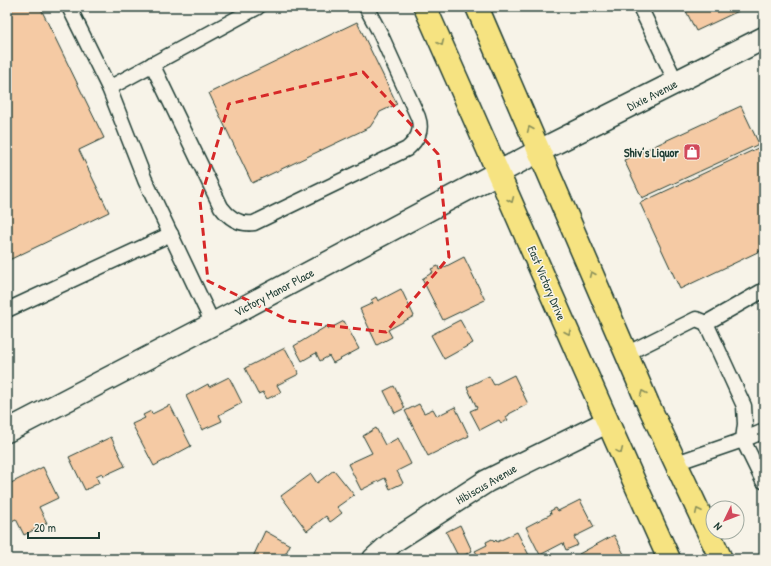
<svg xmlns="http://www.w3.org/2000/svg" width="771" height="566" font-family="'Patrick Hand',sans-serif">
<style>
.building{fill:#f5caa4;stroke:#1f3d34}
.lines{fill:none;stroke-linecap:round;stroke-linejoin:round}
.lane-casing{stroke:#1f3d34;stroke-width:17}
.street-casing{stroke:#1f3d34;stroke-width:25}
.secondary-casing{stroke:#1f3d34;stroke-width:25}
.primary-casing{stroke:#1f3d34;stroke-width:25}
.lane{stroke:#f7f3e8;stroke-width:14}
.street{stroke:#f7f3e8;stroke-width:22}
.secondary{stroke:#f7f3e8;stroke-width:22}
.primary{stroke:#f6e381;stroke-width:22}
.oneway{stroke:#8a905a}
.marked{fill:none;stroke:#d62828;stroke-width:3;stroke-dasharray:8 5;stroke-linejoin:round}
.labels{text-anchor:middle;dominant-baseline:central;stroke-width:3;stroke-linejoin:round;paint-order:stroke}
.street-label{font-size:12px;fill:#1f3d34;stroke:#f7f3e8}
.poi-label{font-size:12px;font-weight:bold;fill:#1f3d34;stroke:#f7f3e8;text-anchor:end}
</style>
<rect width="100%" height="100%" fill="#f7f3e8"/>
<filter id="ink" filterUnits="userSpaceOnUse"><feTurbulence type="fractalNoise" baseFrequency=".025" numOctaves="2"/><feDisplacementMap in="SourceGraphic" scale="8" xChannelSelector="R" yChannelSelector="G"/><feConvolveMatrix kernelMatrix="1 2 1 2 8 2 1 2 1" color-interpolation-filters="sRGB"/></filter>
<g filter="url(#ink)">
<g class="building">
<polygon points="7,7 40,7 104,138 79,150 109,212 7,261"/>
<polygon points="684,7 747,7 696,31"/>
<polygon points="357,22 397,104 380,112 370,127 252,183 209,93"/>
<polygon points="741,106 759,144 642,198 624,160"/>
<polygon points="760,147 764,155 764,249 680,289 640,203"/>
<polygon points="464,257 485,300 443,320 422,279 433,272 431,269 438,266 439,270"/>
<polygon points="401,289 414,316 388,330 392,337 377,345 360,309 373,303 371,300 376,297 378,301"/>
<polygon points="460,320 473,343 444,359 431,335"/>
<polygon points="344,321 359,349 333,363 329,356 320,361 316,353 302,361 294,346 327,326 329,329"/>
<polygon points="285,348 299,374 277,385 281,392 267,399 263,392 258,394 245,368"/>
<polygon points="514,375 528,404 509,414 509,415 506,417 508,420 501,423 499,420 480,430 470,411 477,408 467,387 489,376 494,385"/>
<polygon points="229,377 242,403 219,415 222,421 202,430 186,396 208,384 209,387"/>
<polygon points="394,386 405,408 395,413 384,391"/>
<polygon points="419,404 424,413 433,409 437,416 455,407 469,436 428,456 405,411"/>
<polygon points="170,405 191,446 154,466 132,424 145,418 143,415 151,411 152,414"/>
<polygon points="376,428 385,445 398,438 411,464 397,471 403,483 390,489 385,478 361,490 348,464 372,453 363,436"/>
<polygon points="111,437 125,466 103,476 102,473 96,476 99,483 85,490 69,457"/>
<polygon points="43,467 58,498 39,507 47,523 24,535 16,519 7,523 7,485"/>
<polygon points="334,470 354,495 337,507 342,513 333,520 330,522 326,516 307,531 281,496 311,474 317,483"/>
<polygon points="580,500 594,527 574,537 578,545 566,550 563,543 540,555 526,527 551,514 550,511 556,508 558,511"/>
<polygon points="460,525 472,551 459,558 446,532"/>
<polygon points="265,531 290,545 283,559 252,559"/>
<polygon points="517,532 531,559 469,559 469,558 477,554 475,551 487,545 486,542 492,539 494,542 496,540 497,542"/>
<polygon points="614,535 626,558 624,559 582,559 579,554"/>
</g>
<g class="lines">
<g class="lane-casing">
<g id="lane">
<polyline points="69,7 109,88"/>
<polyline points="640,7 676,82"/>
<path d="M 152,64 L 221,207 C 229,218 240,225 254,223 L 407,149 C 417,140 423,131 418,117 L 380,33 L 366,7"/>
<polyline points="7,310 171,234"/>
<polyline points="706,323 764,290"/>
<polyline points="213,324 145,180 109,88 258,7"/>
<polyline points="626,354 696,319 706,323 744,406 745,424 743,440"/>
<polyline points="743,440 764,431"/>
<polyline points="676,463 743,440 763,481"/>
</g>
</g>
<g class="street-casing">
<polyline id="street" points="374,559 394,541 487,481 607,422"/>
</g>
<g class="secondary-casing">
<polyline id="secondary" points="7,431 213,324 539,151 764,38"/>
</g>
<g class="primary-casing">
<g id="primary">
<path d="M 425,7 C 507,191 586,376 669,559"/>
<polyline points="477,7 648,404 721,559"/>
</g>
</g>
<use href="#lane" class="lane"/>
<use href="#street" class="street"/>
<use href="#secondary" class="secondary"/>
<use href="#primary" class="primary"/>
</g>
<defs><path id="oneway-chevron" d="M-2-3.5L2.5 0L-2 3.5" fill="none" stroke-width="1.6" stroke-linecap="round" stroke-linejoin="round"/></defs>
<g class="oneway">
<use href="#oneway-chevron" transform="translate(441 43) rotate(66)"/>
<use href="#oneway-chevron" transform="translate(530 129) rotate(-113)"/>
<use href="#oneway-chevron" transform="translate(511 200) rotate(67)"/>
<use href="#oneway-chevron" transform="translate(592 274) rotate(-113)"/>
<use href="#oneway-chevron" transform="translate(568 332) rotate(67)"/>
<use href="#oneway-chevron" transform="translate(643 393) rotate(-113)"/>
<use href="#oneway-chevron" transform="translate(620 451) rotate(66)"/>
<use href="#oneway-chevron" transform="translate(698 511) rotate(-115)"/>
</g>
</g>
<path class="marked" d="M 363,72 L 438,154 L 449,257 L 386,332 L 290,321 L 208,281 L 200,201 L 229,104 Z"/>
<defs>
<g id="shop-square" transform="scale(0.9)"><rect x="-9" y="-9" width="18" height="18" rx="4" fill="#d1495b" stroke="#f7f3e8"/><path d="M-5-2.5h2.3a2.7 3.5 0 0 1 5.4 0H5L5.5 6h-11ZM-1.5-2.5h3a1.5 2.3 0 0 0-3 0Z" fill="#fff"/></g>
</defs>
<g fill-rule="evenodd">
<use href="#shop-square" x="692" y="152"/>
</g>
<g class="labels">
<g class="street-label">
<text transform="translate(652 95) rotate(-27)">Dixie Avenue</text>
<text transform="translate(547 283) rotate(67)">East Victory Drive</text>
<text transform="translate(274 292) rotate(-28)">Victory Manor Place</text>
<text transform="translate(486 484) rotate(-30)">Hibiscus Avenue</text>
</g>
<g class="poi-label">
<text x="679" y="152">Shiv’s Liquor</text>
</g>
</g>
<rect width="771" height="566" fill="none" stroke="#f7f3e8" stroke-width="24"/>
<rect x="12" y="12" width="747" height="542" fill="none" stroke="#1f3d34" stroke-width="1.5" filter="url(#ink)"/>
<g transform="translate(725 520) rotate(227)"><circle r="19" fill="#f7f3e8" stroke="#a1aaa0"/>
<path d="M0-3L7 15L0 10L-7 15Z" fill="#d1495b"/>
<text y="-6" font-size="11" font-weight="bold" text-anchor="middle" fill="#1f3d34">N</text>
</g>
<path d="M28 532v6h71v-6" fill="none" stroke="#1f3d34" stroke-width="2"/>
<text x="34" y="532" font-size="12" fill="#1f3d34" stroke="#f7f3e8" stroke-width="3" paint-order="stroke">20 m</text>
</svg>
